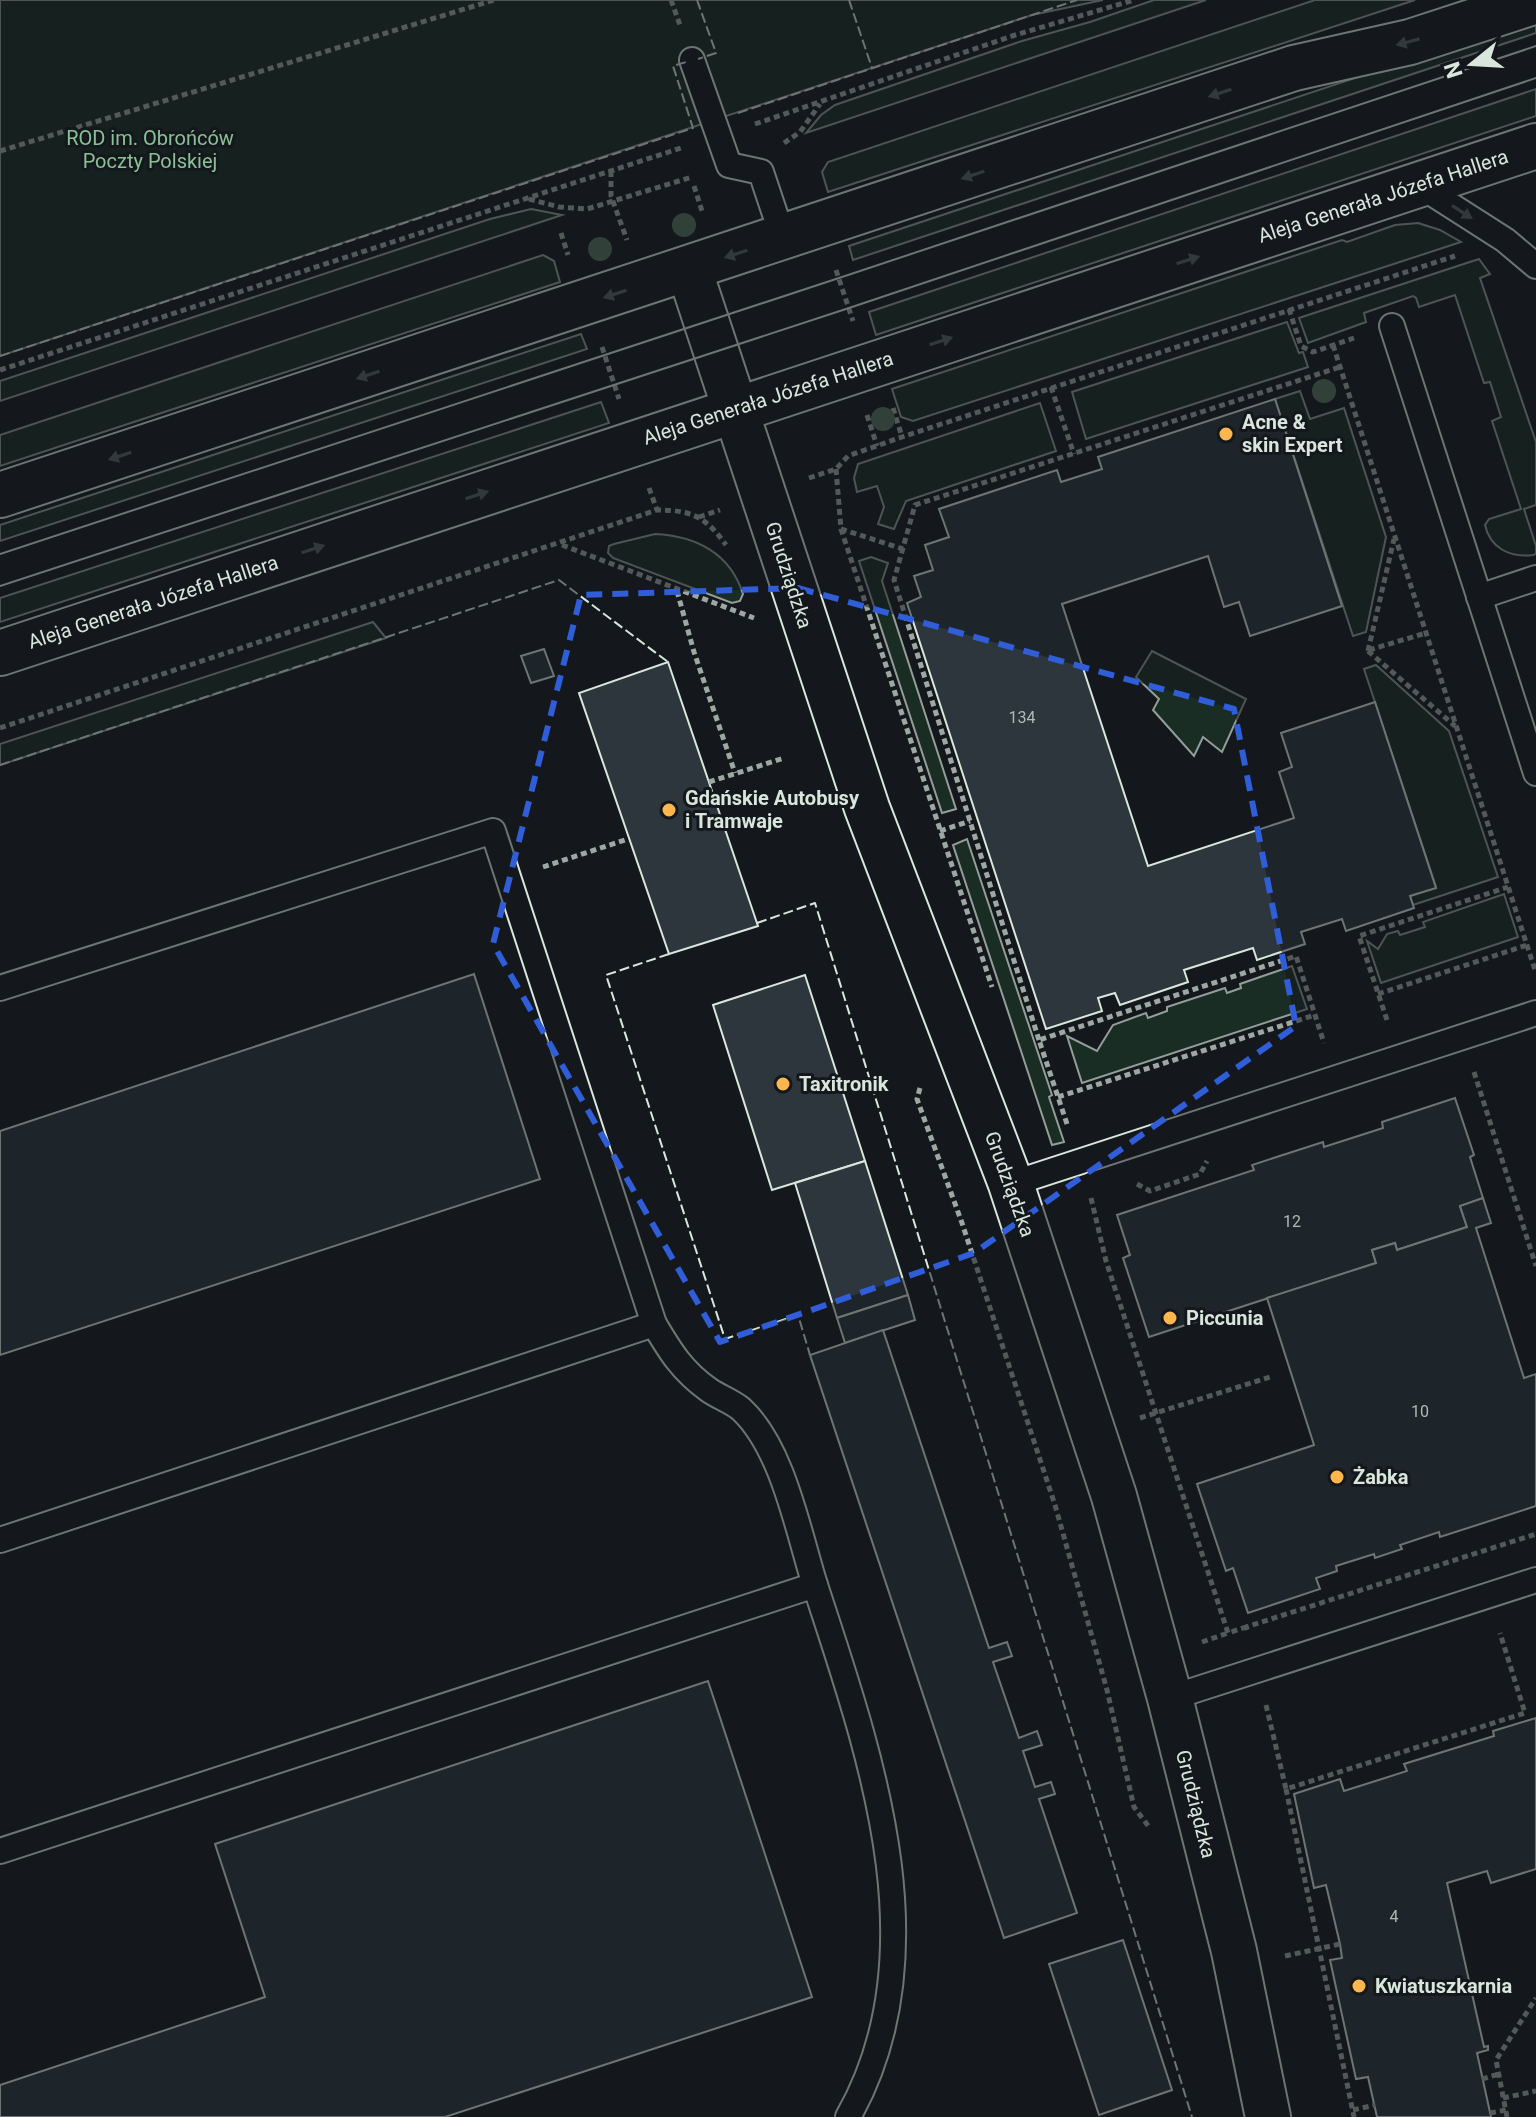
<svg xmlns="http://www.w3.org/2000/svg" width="1536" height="2117" font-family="Roboto,sans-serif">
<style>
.green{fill:#1a2d24;stroke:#939e99;stroke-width:2}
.building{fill:#2c363c;stroke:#d8e6dc;stroke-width:2}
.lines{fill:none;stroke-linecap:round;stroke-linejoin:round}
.lane-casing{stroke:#d8e6dc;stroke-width:28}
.street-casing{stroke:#d8e6dc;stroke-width:48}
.secondary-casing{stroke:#d8e6dc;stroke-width:48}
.path{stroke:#9da8a2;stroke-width:5;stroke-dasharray:6 4;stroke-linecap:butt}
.lane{stroke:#14181c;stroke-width:24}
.street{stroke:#14181c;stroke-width:44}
.secondary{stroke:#14181c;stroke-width:44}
.tram{stroke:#d8e6dc;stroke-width:2}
.fence{stroke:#d8e6dc;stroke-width:2;stroke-dasharray:10 4;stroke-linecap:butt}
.tree{fill:#55745f}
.oneway{fill:#59605f}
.marked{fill:none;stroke:#305dd8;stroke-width:6;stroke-dasharray:16 10;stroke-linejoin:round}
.poi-dot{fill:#ffb74d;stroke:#14181c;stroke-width:3}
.labels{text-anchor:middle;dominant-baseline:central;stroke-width:6;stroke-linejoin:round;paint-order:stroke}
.number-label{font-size:16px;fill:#adbab4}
.park-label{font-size:20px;fill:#8ac095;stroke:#14181c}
.street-label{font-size:20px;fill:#d8e6dc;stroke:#14181c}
.poi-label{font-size:20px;font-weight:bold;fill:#d8e6dc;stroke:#14181c;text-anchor:start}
</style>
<rect width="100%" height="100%" fill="#14181c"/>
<g class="green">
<polygon points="0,0 1103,0 1032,15 0,356"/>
<polygon points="1154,0 1206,0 806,133 821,115 835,105 1022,41 1090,22"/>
<polygon points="1315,0 1415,0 828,192 822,172 828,162"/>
<polygon points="1536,18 1536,33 853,260 849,246"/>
<polygon points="1536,89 1536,116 876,335 869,312"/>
<polygon points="531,209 562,215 0,401 0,381 490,219"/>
<polygon points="1418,223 1440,230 1461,242 913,421 901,417 892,389 1342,240 1347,242 1395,225"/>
<polygon points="543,255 554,261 560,282 0,466 0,435"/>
<path d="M 1479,259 L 1490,274 L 1480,278 L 1536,442 L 1536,505 L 1524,509 L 1536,546 L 1536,554 L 1533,555 C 1510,558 1490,548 1485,525 L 1489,519 L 1521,509 L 1492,421 L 1501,417 L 1490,382 L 1484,383 L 1455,295 L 1419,307 L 1416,298 L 1413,296 L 1364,313 L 1366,322 L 1308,343 L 1299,318 Z"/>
<polygon points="1287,322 1299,353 1303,352 1308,367 1086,439 1072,392"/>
<polygon points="581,334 587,349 0,541 0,525"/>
<polygon points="1300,391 1310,419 1344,408 1386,537 1366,632 1353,636 1275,399"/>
<polygon points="601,402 609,423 0,622 0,598"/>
<polygon points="1040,403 1056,451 906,501 894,529 878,524 884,507 877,486 857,492 854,478 858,464"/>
<path d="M 655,534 C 696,536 730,553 743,594 L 740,601 L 732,603 L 613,558 L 608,553 L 609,546 L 614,544 Z"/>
<polygon points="871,557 888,563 882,581 956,809 942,813 859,561"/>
<polygon points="373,622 386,638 0,765 0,744"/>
<polygon points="1152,651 1246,699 1222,752 1203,737 1194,756 1153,710 1159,699 1136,677"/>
<polygon points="1376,665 1449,731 1498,877 1413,905 1410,896 1436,887 1364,669"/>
<polygon points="967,839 1052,1095 1049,1097 1064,1142 1052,1145 953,845"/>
<polygon points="1504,894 1518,937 1381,983 1367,941 1378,949 1387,934 1398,931 1400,935 1425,927 1423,922"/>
<polygon points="1292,966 1307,1009 1082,1083 1067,1036 1097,1051 1113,1025 1146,1013 1148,1018 1167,1011 1167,1007 1225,988 1227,993 1241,988 1240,984"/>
</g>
<g class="building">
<polygon points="1275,399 1342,606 1250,636 1239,602 1224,607 1208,556 1062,604 1148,866 1294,818 1279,772 1292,767 1281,733 1375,702 1436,888 1410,896 1414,908 1346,931 1342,919 1301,932 1305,944 1257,960 1253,948 1184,970 1188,982 1120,1005 1115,993 1098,998 1102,1011 1046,1029 907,603 921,597 914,576 933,570 925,545 949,537 939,509 1057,470 1061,482 1102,469 1098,457"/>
<polygon points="544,649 554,676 531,683 521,656"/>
<polygon points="668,662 758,926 669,954 579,693"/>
<polygon points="474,974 540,1179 0,1355 0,1131"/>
<polygon points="805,975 865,1161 772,1190 713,1005"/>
<polygon points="1455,1098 1474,1155 1470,1157 1483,1198 1460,1206 1467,1227 1397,1250 1395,1243 1372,1250 1376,1263 1149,1337 1123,1258 1130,1255 1117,1215 1254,1170 1252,1165 1323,1142 1324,1147 1383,1128 1382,1122"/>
<polygon points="865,1161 908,1295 837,1318 795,1183"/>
<polygon points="1483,1198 1491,1223 1476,1228 1524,1378 1536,1374 1536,1506 1440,1537 1439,1532 1400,1545 1402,1549 1375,1558 1374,1554 1336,1566 1337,1571 1316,1578 1320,1589 1248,1613 1233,1568 1226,1571 1197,1484 1314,1445 1267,1298 1376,1263 1372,1250 1395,1243 1397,1250 1467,1227 1460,1206"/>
<polygon points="908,1295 915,1320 845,1343 837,1318"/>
<polygon points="883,1330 989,1648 1007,1642 1012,1656 993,1662 1019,1738 1037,1731 1042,1745 1023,1751 1035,1787 1051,1782 1055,1794 1039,1799 1077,1913 1004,1938 810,1355"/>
<polygon points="708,1681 812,1997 445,2117 0,2117 0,2085 265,1997 215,1844"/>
<polygon points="1536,1718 1536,1869 1491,1883 1487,1871 1447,1883 1484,2047 1488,2046 1488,2050 1477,2053 1491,2117 1377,2117 1368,2077 1356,2079 1330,1960 1342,1958 1340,1944 1326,1885 1314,1888 1294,1794 1340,1779 1344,1791 1407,1771 1404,1764 1494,1736 1493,1731"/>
<polygon points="1123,1940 1172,2090 1099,2115 1049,1964"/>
</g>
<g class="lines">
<g class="lane-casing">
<g id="lane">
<polyline points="692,60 729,165 761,172 783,238"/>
<polyline points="1419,185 1505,240 1536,266"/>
<polyline points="1392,326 1536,773"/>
<polyline points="1479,597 1536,578"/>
<polyline points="0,988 493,831 654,1324"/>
<polyline points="1011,1184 1536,1013"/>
<path d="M 0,1540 L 654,1324 C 670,1351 682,1371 709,1390 C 719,1397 731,1401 741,1409 C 783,1448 798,1531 815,1585 L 0,1851"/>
<path d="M 815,1585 C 869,1751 942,1952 848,2117"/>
<polyline points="1170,1698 1536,1580"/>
</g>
</g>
<g class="street-casing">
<polyline id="street" points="689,269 867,808 1011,1184 1114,1496 1170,1698 1234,1951 1268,2117"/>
</g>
<g class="secondary-casing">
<g id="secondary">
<polyline points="0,495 1294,68 1410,42 1536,1"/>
<polyline points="0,653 1536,146"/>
</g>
</g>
<g class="path">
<polyline points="671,0 680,25"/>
<polyline points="755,124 1012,36 1134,0"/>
<polyline points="784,143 800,132 820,104"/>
<polyline points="0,151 494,0"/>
<polyline points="611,171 611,196 627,240"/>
<polyline points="694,186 702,211"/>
<polyline points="529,199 559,207 587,209 692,177"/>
<polyline points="561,233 568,255"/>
<polyline points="836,270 853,321"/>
<polyline points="1289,309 1301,346 1313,352 1354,338"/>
<polyline points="1333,345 1536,973"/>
<polyline points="602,347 619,399"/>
<polyline points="0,370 684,147"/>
<polyline points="1051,387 1074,454"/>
<polyline points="893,408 902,437"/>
<polyline points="867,415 877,446"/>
<polyline points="836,469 841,529 992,987"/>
<polyline points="809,478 836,469 848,456 902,437 1455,256"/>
<polyline points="649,488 657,510"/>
<polyline points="699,517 720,510"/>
<polyline points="841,529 903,549"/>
<polyline points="562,545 754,618"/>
<polyline points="677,591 694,652 735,773"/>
<polyline points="1369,650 1426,633"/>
<polyline points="1368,651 1394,539"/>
<polyline points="1368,651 1455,726"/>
<path d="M 0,728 L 657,510 C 692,510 706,517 726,545"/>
<polyline points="709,782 784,758"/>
<polyline points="940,831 970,821"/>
<polyline points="543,867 628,839"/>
<polyline points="1378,994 1527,945"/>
<polyline points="1387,1020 1359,936 1508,887"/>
<polyline points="1039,1040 894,580 915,505 1340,367"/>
<polyline points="1474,1072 1536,1266"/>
<polyline points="920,1088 917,1099 962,1223 1055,1505 1107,1690 1134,1807 1149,1827"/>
<polyline points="1058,1097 1315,1015"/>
<polyline points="1067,1124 1039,1040 1296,956 1324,1043"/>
<polyline points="1137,1184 1150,1191 1200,1174 1207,1161"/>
<polyline points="1091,1198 1106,1261 1228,1633 1246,1627"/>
<polyline points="1140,1418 1270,1377"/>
<polyline points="1247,1630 1246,1627 1536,1534"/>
<polyline points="1202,1642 1228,1633"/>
<polyline points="1266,1705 1286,1789 1525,1713 1500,1633"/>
<polyline points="1286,1789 1354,2117"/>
<polyline points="1285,1956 1340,1944"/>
<polyline points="1482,2079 1499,2074"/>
<polyline points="1503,2098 1536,2091"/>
<polyline points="1353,2110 1375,2105"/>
<polyline points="1490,2113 1506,2110"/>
<polyline points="1507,2117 1496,2060 1536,1998"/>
</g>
<use href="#lane" class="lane"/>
<use href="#street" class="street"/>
<use href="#secondary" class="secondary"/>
<g class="tram">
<polyline points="0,554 839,278 1536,46"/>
<polyline points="0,586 849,308 1536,78"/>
</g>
<g class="fence">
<polyline points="697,0 716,53 698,59"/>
<polyline points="849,0 872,68"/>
<polyline points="738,113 1077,0"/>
<polyline points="0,356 693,128 673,66 686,62"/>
<polyline points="0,765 559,580 668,662"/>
<polyline points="757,923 815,903 1192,2117"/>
<polyline points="669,954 606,975 725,1339 798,1315 810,1355"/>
</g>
</g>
<g class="tree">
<circle cx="684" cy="225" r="12"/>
<circle cx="600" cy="249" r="12"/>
<circle cx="1324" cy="391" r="12"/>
<circle cx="883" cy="419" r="12"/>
</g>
<defs><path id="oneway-solid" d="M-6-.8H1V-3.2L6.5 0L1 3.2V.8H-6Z" transform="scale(2)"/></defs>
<g class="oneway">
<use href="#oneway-solid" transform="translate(1408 42) rotate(165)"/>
<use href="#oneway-solid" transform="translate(1220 93) rotate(162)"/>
<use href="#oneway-solid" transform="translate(973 175) rotate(162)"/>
<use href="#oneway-solid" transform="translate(1462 212) rotate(33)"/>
<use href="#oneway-solid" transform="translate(736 254) rotate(162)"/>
<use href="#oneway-solid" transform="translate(1188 260) rotate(-18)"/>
<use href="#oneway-solid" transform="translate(615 294) rotate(162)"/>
<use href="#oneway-solid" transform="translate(941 341) rotate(-18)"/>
<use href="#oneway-solid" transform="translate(368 375) rotate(162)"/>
<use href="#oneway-solid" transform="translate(120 456) rotate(162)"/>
<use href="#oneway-solid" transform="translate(477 495) rotate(-18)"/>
<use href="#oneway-solid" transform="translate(313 549) rotate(-18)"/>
</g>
<path d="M0 0H1536V2117H0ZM 798,588 L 1234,709 L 1296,1026 L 974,1253 L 720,1342 L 493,944 L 581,595 Z" fill="#14181c" fill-opacity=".55" fill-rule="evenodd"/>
<path class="marked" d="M 798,588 L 1234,709 L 1296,1026 L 974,1253 L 720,1342 L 493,944 L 581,595 Z"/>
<g class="poi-dot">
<circle cx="1226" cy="434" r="8"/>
<circle cx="669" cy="810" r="8"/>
<circle cx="783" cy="1084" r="8"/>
<circle cx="1170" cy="1318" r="8"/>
<circle cx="1337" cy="1477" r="8"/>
<circle cx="1359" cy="1986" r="8"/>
</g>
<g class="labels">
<g class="number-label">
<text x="1022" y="717">134</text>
<text x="1292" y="1221">12</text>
<text x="1420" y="1411">10</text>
<text x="1394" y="1916">4</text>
</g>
<g class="park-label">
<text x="150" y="138">ROD im. Obrońców<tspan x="150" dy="23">Poczty Polskiej</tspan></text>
</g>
<g class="street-label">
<text transform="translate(1383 196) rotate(-18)">Aleja Generała Józefa Hallera</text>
<text transform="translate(768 398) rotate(-18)">Aleja Generała Józefa Hallera</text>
<text transform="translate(789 575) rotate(72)">Grudziądzka</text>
<text transform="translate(153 602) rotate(-18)">Aleja Generała Józefa Hallera</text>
<text transform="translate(1010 1184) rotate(70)">Grudziądzka</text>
<text transform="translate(1196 1804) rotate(76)">Grudziądzka</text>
</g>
<g class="poi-label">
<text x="1242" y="422">Acne &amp;<tspan x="1242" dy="23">skin Expert</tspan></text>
<text x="685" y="798">Gdańskie Autobusy<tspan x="685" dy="23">i Tramwaje</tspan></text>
<text x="799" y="1084">Taxitronik</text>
<text x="1186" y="1318">Piccunia</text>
<text x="1353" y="1477">Żabka</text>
<text x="1375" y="1986">Kwiatuszkarnia</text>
</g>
</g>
<g transform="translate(1472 64) rotate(252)" stroke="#14181c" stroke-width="6" paint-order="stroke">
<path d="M0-6L14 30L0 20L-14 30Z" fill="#d8e6dc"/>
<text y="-12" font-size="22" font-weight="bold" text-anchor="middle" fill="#d8e6dc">N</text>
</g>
</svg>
